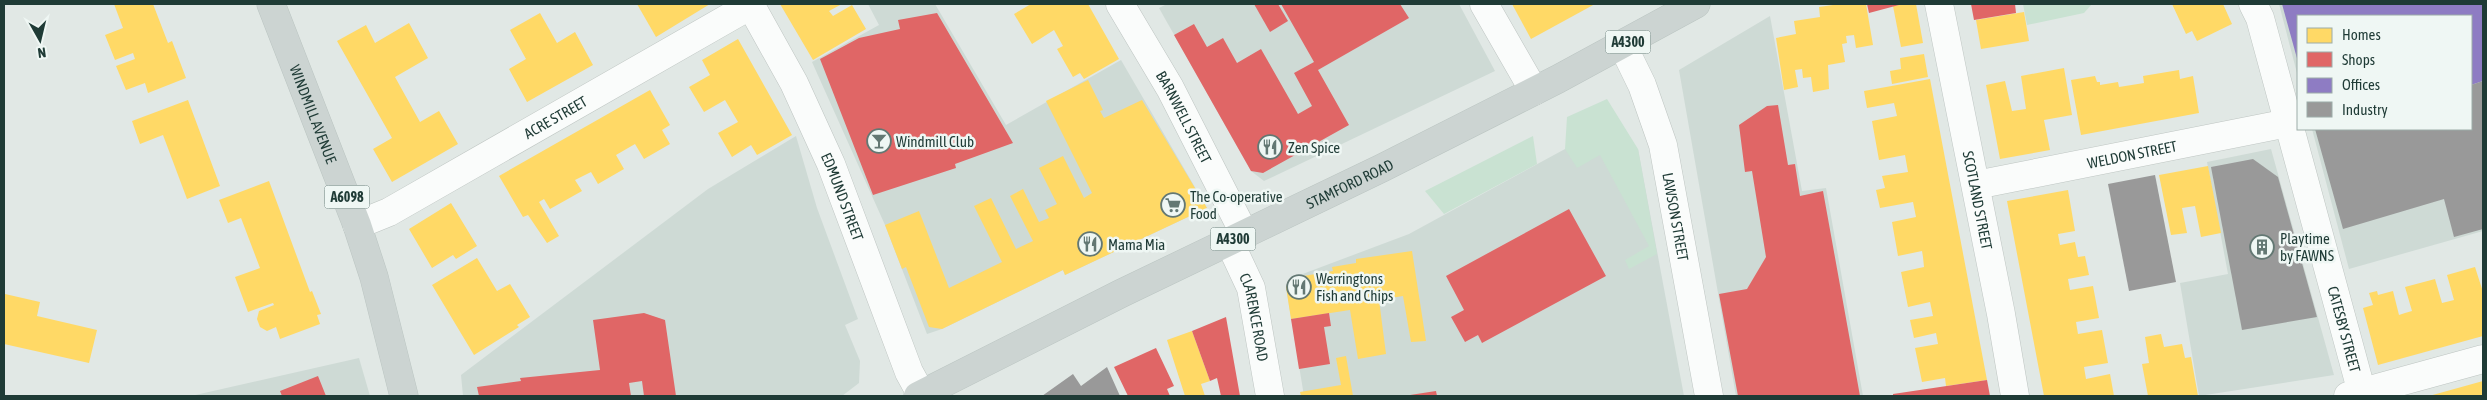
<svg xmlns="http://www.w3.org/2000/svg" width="2487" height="400" font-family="'Asap Condensed',sans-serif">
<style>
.built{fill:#cedad5}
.green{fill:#c9e2d2}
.homes{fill:#ffd966}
.shops{fill:#e06666}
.offices{fill:#8e7cc3}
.industry{fill:#999}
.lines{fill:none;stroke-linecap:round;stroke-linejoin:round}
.street-casing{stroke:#bec5c2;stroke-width:29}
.primary-casing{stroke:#bbc5c2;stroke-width:29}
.street{stroke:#fafcfb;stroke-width:28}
.primary{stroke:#ccd4d2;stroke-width:28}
.labels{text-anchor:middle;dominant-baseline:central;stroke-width:5;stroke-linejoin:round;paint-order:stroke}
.shield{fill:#eff7f4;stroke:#5d736f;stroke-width:1}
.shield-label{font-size:14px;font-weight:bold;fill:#1f3b36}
.street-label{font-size:15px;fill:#1f3b36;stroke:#eff7f4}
.poi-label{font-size:15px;fill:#1f3b36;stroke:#eff7f4;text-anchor:start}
</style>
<rect width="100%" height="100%" fill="#e1e8e5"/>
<g class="built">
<polygon points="868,4 935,4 1006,125 1121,60 1207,208 1065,275 1063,270 942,329 927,334 885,225 812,62 879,25"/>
<polygon points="1167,4 1459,4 1495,71 1264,181 1251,171 1159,8"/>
<polygon points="2279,4 2483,4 2483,231 2349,269 2312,129 2471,129 2471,16 2298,16 2298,77"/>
<polygon points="1770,16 1802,191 1826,188 1863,396 1736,396 1679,70"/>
<polygon points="796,136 817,208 858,319 845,325 860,361 859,383 842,396 463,396 461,375 708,189"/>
<polygon points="1565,149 1638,149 1684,396 1304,396 1286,287 1292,278 1409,234"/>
<polygon points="2271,149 2334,375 2199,396 2180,283 2228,274 2207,162"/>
<polygon points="359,358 370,396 191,396"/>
</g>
<g class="green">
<polygon points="2023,4 2092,4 2084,13 2027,25"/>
<polygon points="1607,99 1638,149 1657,254 1629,269 1625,260 1649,246 1600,155 1577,168 1565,149 1567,117"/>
<polygon points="1533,136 1537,164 1444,214 1425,191"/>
</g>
<g class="homes">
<polygon points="114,4 153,4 168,43 172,41 186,78 148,93 145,83 126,90 116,66 135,59 133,53 115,60 105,35 123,28"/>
<polygon points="637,4 710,4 656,37"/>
<polygon points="780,4 842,4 829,11 833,16 852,5 866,29 813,60"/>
<polygon points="1031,4 1088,4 1119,59 1084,79 1080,73 1073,77 1057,49 1063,46 1054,30 1032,44 1014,14"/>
<polygon points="1512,4 1595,4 1531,39"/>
<polygon points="1840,4 1866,4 1873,45 1856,48 1854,35 1846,36 1847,43 1842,44 1845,62 1828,65 1829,89 1813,92 1811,77 1803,78 1802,69 1795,70 1798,87 1784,90 1776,38 1796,34 1794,21 1820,17 1819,7"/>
<polygon points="1904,4 1916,4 1923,43 1901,47 1893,6"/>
<polygon points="2172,4 2223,4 2232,24 2197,41 2192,31 2186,34"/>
<polygon points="2024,12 2029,41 1981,49 1976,20"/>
<polygon points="540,13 557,43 575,32 593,65 527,102 509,69 526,59 510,30"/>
<polygon points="409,23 428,58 395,77 420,122 439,111 458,144 392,182 373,149 392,138 337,41 366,25 375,43"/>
<polygon points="738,39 792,135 757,155 751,145 732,157 718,133 738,122 725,100 704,112 689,87 710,75 702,60"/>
<polygon points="1924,54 1928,77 1892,84 1890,71 1901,69 1900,58"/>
<polygon points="2064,68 2072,115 2044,120 2050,150 2000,159 1986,85 2005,81 2012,111 2026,109 2021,76"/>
<polygon points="2179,70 2180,79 2193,76 2199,113 2081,135 2071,80 2095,76 2097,82 2100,82 2100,85 2118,82 2119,87 2144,83 2143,76"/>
<polygon points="1930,79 1987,380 1946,386 1945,378 1922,382 1915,348 1938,344 1936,333 1914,338 1910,320 1933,316 1930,302 1908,307 1901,272 1924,267 1923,257 1922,251 1898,256 1892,222 1916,217 1913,202 1880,208 1876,190 1885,188 1882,176 1908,172 1905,155 1879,160 1872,121 1897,116 1894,103 1867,108 1864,91"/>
<polygon points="1088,80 1103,110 1100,111 1104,118 1142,100 1207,208 1065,275 1063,270 942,329 929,327 906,267 902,269 885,225 919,211 949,288 1002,262 974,206 991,198 1016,249 1033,241 1010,196 1023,189 1039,222 1049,218 1045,210 1057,204 1039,168 1063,156 1084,198 1092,193 1046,101"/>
<polygon points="650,90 670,125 662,130 670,144 644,159 635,144 616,155 624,169 598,184 591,172 575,180 582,191 550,209 544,199 539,202 559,236 547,243 528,215 523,217 499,176"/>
<polygon points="188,100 220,186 187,199 163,135 140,144 132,121"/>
<polygon points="2208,166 2221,233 2201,237 2195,206 2182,208 2187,233 2171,235 2159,175"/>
<polygon points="269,181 310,292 312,291 321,314 317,315 320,324 280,339 276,327 267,331 260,327 257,319 259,311 274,305 273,303 248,312 235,277 260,268 241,218 228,223 219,200"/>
<polygon points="2068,190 2075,231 2058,234 2060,245 2075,242 2078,257 2085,256 2089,275 2068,279 2070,290 2093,286 2099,318 2076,322 2078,334 2102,330 2108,363 2084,367 2086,379 2110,374 2114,396 2044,396 2007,201"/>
<polygon points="451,203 477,246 456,259 453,255 432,268 409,229"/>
<polygon points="1412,251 1426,341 1411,342 1403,296 1379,300 1386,354 1358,359 1350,310 1291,319 1286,287 1292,278 1333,271 1332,267 1356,263 1356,259"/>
<polygon points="477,258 497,291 510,284 530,317 517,325 519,327 474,355 432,285"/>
<polygon points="2475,267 2483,292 2483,336 2378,365 2363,308 2373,305 2369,293 2377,291 2378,295 2393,291 2399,315 2405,313 2412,311 2405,287 2435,279 2442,303 2454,300 2447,275"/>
<polygon points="5,294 40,302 37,316 97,330 89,363 4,344"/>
<polygon points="1192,331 1210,381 1201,384 1205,396 1185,396 1167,340"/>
<polygon points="2161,334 2164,347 2182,344 2185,358 2191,357 2198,396 2148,396 2142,364 2149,363 2145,337"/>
<polygon points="1346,356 1353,396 1301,396 1300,392 1341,385 1336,358"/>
<polygon points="2483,381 2483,396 2429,396"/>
</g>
<g class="shops">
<polygon points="1254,4 1278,4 1288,21 1270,32"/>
<polygon points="1281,4 1400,4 1409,18 1318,70 1349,125 1263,173 1251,171 1174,35 1194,24 1207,47 1223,38 1237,63 1261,49 1298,114 1312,106 1294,73 1314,62"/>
<polygon points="1867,4 1899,4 1899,5 1869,13"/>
<polygon points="1971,4 2015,4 2016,13 1974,20"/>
<polygon points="937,13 1013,143 955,164 956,168 873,195 820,59 859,38 900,29 898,20"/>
<polygon points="1778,105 1788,165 1795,164 1800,196 1823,191 1860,396 1738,396 1719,294 1747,289 1766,257 1752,171 1745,172 1739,125 1767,106"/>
<polygon points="1569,209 1606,276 1482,343 1478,335 1465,342 1451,317 1464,310 1446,276"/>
<polygon points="644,313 665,320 676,396 644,396 642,381 629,383 631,396 479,396 477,387 521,381 520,378 600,370 593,320"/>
<polygon points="1329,313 1331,326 1324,327 1330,364 1299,369 1291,319"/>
<polygon points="1226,317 1240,396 1221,396 1217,378 1210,381 1192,331"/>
<polygon points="1156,348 1174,386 1167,389 1170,396 1128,396 1114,367"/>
<polygon points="318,376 326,396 282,396 280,391"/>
<polygon points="1987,380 1990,396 1893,396 1893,394"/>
<polygon points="1436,391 1437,396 1410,396 1410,395"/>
</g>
<polygon class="offices" points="2282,4 2483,4 2483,81 2471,85 2471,16 2298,16 2298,62"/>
<g class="industry">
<polygon points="2483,81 2483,229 2454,237 2444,199 2343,229 2315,129 2471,129 2471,85"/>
<polygon points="2253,159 2278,177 2317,317 2242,330 2211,167"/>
<polygon points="2155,175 2176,282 2129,291 2108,184"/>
<polygon points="1107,367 1120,396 1042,396 1073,374 1081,386"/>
</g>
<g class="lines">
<g class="street-casing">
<g id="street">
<path id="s1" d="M 750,4 L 794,83 L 831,164 L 909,372 L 921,394"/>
<path id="s2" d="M 1120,4 L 1170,88 L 1244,233"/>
<polyline points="1484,4 1534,91"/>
<path id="s3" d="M 1939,4 L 2001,314 L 2015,396"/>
<path id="s4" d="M 2253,4 L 2260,18 L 2362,393"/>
<path id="s5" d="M 1622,44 L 1642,85 L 1663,145 L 1709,396"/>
<path id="s6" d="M 1976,185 L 2288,123"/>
<path id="s7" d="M 357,225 L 389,212 L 751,5"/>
<path id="s8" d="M 1229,241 L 1251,288 L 1270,396"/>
<polyline points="2348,396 2483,359"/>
</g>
</g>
<g class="primary-casing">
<g id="primary">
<path id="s9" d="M 271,4 L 357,225 L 374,277 L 404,396"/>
<path id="s10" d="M 918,396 L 1122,293 L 1382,168 L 1558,79 L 1696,4"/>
</g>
</g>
<use href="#street" class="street"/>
<use href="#primary" class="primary"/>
</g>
<defs>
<g id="bar-ring" transform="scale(1.25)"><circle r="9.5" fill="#eff7f4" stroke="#637873" stroke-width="1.5"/><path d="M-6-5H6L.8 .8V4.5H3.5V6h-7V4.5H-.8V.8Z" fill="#637873"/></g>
<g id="restaurant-ring" transform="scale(1.25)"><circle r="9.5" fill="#eff7f4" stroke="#637873" stroke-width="1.5"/><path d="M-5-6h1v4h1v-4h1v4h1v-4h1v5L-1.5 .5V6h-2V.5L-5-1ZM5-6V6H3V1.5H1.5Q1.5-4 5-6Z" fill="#637873"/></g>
<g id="supermarket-ring" transform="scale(1.25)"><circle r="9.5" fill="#eff7f4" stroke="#637873" stroke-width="1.5"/><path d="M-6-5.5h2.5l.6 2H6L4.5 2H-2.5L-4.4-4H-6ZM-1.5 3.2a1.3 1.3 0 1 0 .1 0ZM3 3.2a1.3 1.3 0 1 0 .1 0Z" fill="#637873"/></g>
<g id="building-ring" transform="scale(1.25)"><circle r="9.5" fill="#eff7f4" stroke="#637873" stroke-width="1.5"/><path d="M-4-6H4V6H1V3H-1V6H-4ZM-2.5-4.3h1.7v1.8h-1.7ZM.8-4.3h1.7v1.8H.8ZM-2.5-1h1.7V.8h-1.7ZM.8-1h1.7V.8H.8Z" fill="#637873"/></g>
</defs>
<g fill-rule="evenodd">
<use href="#bar-ring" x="879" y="141"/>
<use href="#restaurant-ring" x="1270" y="147"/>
<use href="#supermarket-ring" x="1173" y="205"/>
<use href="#restaurant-ring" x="1090" y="244"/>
<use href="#building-ring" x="2262" y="247"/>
<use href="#restaurant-ring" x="1299" y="287"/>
</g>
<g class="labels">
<g class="shield">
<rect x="1605.5" y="30.5" width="45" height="23" rx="4"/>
<rect x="324.5" y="185.5" width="45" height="23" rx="4"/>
<rect x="1210.5" y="227.5" width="45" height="23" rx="4"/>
</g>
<g class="shield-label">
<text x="1628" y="42">A4300</text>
<text x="347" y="197">A6098</text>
<text x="1233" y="239">A4300</text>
</g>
<g class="street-label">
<text stroke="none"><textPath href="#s9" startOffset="118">WINDMILL AVENUE</textPath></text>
<text stroke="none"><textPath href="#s7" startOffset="226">ACRE STREET</textPath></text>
<text stroke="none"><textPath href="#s2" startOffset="130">BARNWELL STREET</textPath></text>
<text stroke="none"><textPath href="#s6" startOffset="159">WELDON STREET</textPath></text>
<text stroke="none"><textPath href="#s10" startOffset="481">STAMFORD ROAD</textPath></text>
<text stroke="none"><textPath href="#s1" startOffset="214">EDMUND STREET</textPath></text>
<text stroke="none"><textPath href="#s3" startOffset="200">SCOTLAND STREET</textPath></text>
<text stroke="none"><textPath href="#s5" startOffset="182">LAWSON STREET</textPath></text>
<text stroke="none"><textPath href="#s8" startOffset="81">CLARENCE ROAD</textPath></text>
<text stroke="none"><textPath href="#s4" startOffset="338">CATESBY STREET</textPath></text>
</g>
<g class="poi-label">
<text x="896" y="141">Windmill Club</text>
<text x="1288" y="147">Zen Spice</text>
<text x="1190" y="196">The Co-operative<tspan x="1190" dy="17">Food</tspan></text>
<text x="2280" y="238">Playtime<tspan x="2280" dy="17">by FAWNS</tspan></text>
<text x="1108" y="244">Mama Mia</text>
<text x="1316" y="278">Werringtons<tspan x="1316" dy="17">Fish and Chips</tspan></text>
</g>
</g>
<rect width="2487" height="400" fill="none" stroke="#1f3b36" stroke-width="10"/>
<rect x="2297" y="15" width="175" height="115" fill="#eff7f4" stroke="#9caca8"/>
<rect x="2307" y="28" width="25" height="15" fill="#ffd966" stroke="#9caca8"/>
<text x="2342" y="40" font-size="15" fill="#1f3b36">Homes</text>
<rect x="2307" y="52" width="25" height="15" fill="#e06666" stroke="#9caca8"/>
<text x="2342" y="65" font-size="15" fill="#1f3b36">Shops</text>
<rect x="2307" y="78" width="25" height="15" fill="#8e7cc3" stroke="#9caca8"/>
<text x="2342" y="90" font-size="15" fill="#1f3b36">Offices</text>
<rect x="2307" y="102" width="25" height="15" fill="#999999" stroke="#9caca8"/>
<text x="2342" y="115" font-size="15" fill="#1f3b36">Industry</text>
<g transform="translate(40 40) rotate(172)" stroke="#eff7f4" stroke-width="4" paint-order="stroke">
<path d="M0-4L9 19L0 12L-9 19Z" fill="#1f3b36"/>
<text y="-8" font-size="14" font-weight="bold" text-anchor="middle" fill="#1f3b36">N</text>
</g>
</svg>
